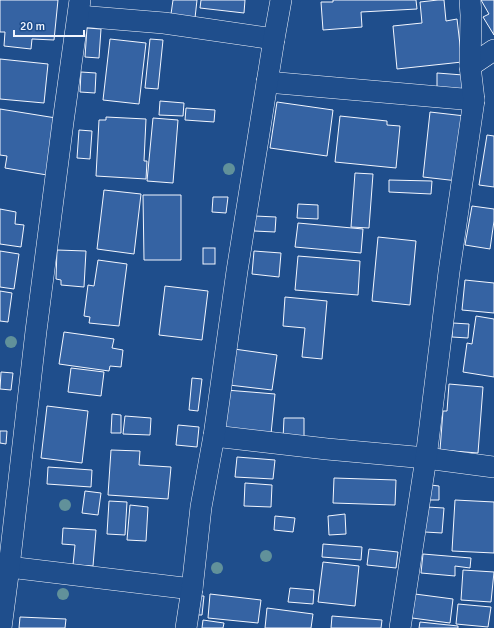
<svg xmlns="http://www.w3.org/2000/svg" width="494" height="628" font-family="Signika,sans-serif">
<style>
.building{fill:#3563a3;stroke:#f2f6ff}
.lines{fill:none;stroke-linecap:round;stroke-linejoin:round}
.minor-casing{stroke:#f2f6ff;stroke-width:22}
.minor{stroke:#1f4e8c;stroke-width:21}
.tree{fill:#61919a}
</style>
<rect width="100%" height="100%" fill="#1f4e8c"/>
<g class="building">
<polygon points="0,0 58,0 54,40 32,39 31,49 4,46 5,32 0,32"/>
<polygon points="173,0 197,0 195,18 171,14"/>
<polygon points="201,0 245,0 244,13 200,8"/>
<polygon points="333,0 416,0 417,9 361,12 362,27 323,30 321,2 333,2"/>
<polygon points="438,0 444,0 446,21 457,19 462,62 397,69 393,26 422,23 420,2"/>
<polygon points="481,0 494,0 494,35 483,17 489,14"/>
<polygon points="87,28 101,29 99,58 85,57"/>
<polygon points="110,39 146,43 139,104 103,100"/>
<polygon points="150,39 163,40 158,89 145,88"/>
<polygon points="0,59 48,64 44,103 0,99"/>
<polygon points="81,72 96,73 95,93 80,92"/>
<polygon points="437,73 463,75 463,89 437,87"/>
<polygon points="160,101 184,103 183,116 159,115"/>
<polygon points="277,102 333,110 327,156 270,148"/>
<polygon points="186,108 215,110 214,122 185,120"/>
<polygon points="0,109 56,118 47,175 5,168 7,156 0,155"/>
<polygon points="430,112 465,116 458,181 423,177"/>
<polygon points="340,116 387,121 387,125 400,126 396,168 335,162"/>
<polygon points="106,117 146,119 144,161 147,161 146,179 96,176 99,120 106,120"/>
<polygon points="153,118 178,120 173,183 147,181"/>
<polygon points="79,130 92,131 90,159 77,158"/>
<polygon points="487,135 494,136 494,187 479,185"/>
<polygon points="355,173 373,174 369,228 351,227"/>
<polygon points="389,180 432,181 431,194 389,192"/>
<polygon points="104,190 141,194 134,254 97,249"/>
<polygon points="143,195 181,195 181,260 144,260"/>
<polygon points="213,197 228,197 226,213 212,212"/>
<polygon points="298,204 318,205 318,219 297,218"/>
<polygon points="472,206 494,209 494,221 490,249 465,245"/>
<polygon points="0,209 16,212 15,224 24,225 21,247 0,244"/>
<polygon points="255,216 276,217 275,232 254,231"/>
<polygon points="298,223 363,229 361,253 295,247"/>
<polygon points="378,237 416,241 410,305 372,301"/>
<rect x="203" y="248" width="12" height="16"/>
<polygon points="57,250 86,251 84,287 61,285 61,280 56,279"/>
<polygon points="0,251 19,254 14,289 0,287"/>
<polygon points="254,251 281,253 279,277 252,274"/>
<polygon points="298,256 360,261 358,295 295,290"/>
<polygon points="98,260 127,264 119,326 89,323 90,317 84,316 88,285 94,286"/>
<polygon points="465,280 494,283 494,313 462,310"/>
<polygon points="165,286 208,291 202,340 159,335"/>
<polygon points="0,291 12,293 8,322 0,321"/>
<polygon points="285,297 327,301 322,359 302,357 305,328 283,326"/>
<polygon points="476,316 494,319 494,377 463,372 467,343 472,344"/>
<polygon points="453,323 469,324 468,338 452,337"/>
<polygon points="64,332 114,339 112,348 123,350 121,367 110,366 109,371 59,364"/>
<polygon points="234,349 277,355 272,390 229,385"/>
<polygon points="71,368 104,372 101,396 68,392"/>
<polygon points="1,372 13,373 11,390 0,389"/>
<polygon points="192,378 202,379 198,411 189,410"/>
<polygon points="449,384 483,387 478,453 440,450 443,411 447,411"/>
<polygon points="226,390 275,394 271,434 222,430"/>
<polygon points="47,406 88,411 82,463 41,458"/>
<polygon points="112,414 121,415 121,433 111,433"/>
<polygon points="125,416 151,418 150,435 123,434"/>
<polygon points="284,418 304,418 304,440 283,439"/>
<polygon points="178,425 199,427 197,447 176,445"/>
<polygon points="0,431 7,431 6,444 0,443"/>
<polygon points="111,450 140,451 139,465 171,467 168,499 108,495"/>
<polygon points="237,457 275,460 273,479 235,477"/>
<polygon points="48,467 92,470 91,487 47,484"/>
<polygon points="334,478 396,480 395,505 333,503"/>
<polygon points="245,483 272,485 271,507 244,506"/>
<polygon points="431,485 439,486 439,500 430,500"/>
<polygon points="85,491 101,493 98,515 82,513"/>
<polygon points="455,500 494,502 494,553 452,551"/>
<polygon points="109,501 127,502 125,535 107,534"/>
<polygon points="130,505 148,507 146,541 127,540"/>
<polygon points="427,507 444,508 442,533 425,532"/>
<polygon points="345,514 346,534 329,535 328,516"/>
<polygon points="275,516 295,518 293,532 274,530"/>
<polygon points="63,528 96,530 93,566 73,565 75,545 62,544"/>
<polygon points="323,544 362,547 361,560 322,557"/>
<polygon points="369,549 398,552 396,568 367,565"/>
<polygon points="423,554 471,558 470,568 455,566 455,576 421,573"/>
<polygon points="323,562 359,566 355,606 318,602"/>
<polygon points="463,570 494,572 491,602 461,600"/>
<polygon points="290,588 314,590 313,604 288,602"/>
<polygon points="210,594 261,600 258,623 208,618"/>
<polygon points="415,594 453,599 450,623 412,618"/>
<polygon points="197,596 204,596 202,615 195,615"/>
<polygon points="458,604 491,607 488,627 456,624"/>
<polygon points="267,608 313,614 311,628 265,628"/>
<polygon points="332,616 382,620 381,628 331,628"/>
<polygon points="20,617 66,619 65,628 19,628"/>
<polygon points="203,620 224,623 223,628 202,628"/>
<polygon points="420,622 458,626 458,628 419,628"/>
</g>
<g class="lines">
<g class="minor-casing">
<g id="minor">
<polyline points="79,16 164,23 274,39"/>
<polyline points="470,66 494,50"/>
<polyline points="267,82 474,100"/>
<polyline points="214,436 327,449 426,458 494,467"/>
<polyline points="0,566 192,589"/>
<polyline points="1,628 9,567 36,331 63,122 80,0"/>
<polyline points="186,628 192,589 201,507 214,436 237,271 274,39 281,0"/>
<polyline points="400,628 426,458 449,272 474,100 470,66 471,15 470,0"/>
</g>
</g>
<use href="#minor" class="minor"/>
</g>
<g class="tree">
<circle cx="229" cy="169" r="6"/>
<circle cx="11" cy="342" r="6"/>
<circle cx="65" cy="505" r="6"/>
<circle cx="266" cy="556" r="6"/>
<circle cx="217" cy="568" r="6"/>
<circle cx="63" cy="594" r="6"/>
</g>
<path d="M14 30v6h70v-6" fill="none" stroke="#f2f6ff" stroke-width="2"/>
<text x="20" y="30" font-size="12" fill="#f2f6ff" stroke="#1f4e8c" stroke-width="3" paint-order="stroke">20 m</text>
</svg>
